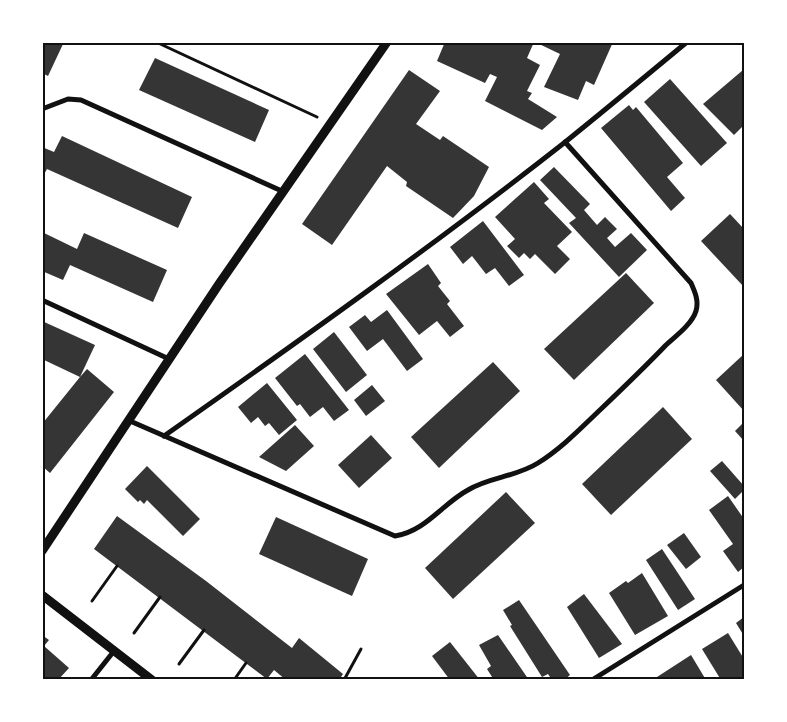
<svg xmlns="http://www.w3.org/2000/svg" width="787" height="722" font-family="Helvetica,sans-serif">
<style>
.building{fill:#353535}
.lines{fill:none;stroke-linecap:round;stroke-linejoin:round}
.path{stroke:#111;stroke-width:3}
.minor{stroke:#111;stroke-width:5}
.tertiary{stroke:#111;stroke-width:9}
.neatline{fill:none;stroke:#111;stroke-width:2}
</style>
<rect width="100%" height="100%" fill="#fff"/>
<g class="building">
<polygon points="42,42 63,44 48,76 42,73"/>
<polygon points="445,42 534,42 527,58 540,65 527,91 532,93 528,99 557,117 542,130 485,101 497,77 490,74 485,83 437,61"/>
<polygon points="535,42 613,42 594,85 586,81 578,100 544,87 560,54"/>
<polygon points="155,58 269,110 255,142 139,90"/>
<polygon points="409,70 440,91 416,124 440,140 443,136 489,167 474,196 453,218 406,186 407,182 387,166 332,245 302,224"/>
<polygon points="743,70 744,71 744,125 734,135 703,104"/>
<polygon points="670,79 727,143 701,166 644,102"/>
<polygon points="629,105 633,110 636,107 683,163 667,177 685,198 671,211 601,128"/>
<polygon points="62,136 192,197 178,228 47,169 42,178 42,147 54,152"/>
<polygon points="554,167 590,204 584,210 597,225 605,217 617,229 607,238 615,247 631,233 647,250 619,277 569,223 576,218 540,180"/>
<polygon points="534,182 549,199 544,203 572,232 557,246 570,259 555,274 535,254 530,259 524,253 519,258 507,246 515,239 495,217"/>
<polygon points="730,214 744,229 744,287 701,241"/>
<polygon points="483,221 524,275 509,286 495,268 486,274 472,256 463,264 450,247"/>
<polygon points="42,232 77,249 84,233 167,270 153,302 70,265 63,280 42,271"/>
<polygon points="428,264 441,283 438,286 450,301 447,304 464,326 450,337 437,321 419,335 386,294"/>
<polygon points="626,273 654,303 574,380 544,349"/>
<polygon points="387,310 423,359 407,371 383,339 367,351 349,327 365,315 371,322"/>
<polygon points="42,321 95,345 80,377 87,369 114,392 50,473 42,466 42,424 80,377 42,359"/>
<polygon points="334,332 367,375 346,392 313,349"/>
<polygon points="305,354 349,410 334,421 323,407 310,417 300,404 297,406 275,378"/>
<polygon points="744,354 744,411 716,380"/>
<polygon points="493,362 520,391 439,468 411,437"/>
<polygon points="267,383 297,420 279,435 269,423 265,426 258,417 251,423 238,407"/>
<polygon points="372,385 385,401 366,416 354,400"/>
<polygon points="663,407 692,439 611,515 582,484"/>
<polygon points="744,422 744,441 735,431"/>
<polygon points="295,425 314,446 286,471 259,457"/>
<polygon points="371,435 392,458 359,488 338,465"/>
<polygon points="722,461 744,486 744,490 735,499 710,471"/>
<polygon points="147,466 200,519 183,536 147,500 144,504 140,500 138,502 125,489"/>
<polygon points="506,492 535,523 453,599 425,568"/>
<polygon points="728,496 744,519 744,567 738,572 723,551 733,544 709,510"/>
<polygon points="117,516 206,581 292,648 299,638 343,674 339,680 286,680 274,670 267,679 94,549"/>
<polygon points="276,517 368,559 352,596 259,554"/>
<polygon points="684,533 701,557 686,569 667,545"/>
<polygon points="662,549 695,599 678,610 646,560"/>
<polygon points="642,573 668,616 635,635 609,593 626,581 628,583"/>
<polygon points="584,594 622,644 599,658 567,607"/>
<polygon points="519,600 570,675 564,680 552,680 548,674 542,677 510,626 512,625 503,610"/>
<polygon points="744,617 744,636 736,623"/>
<polygon points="728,633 744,659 744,676 740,680 721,680 702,649"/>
<polygon points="42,635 49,640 44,646 69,668 58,680 45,680 42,677"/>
<polygon points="498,635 529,680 494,680 487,669 491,666 479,645"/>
<polygon points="450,642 480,680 450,680 432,656"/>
<polygon points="691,655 706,680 659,680 657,677"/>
</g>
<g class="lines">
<g class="path">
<polyline points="156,42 317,117"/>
<polyline points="92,601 117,566"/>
<polyline points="134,633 160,597"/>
<polyline points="179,664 204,630"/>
<polyline points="234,680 246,663"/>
<polyline points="344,680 361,649"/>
</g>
<g class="minor">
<polyline points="42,109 68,99 81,100 284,192"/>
<polyline points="42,300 169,359"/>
<path d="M 130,421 L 395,536 C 426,531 442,504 468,490 C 489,477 516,477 538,463 C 562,448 581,428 601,409 C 623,388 645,367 666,345 C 676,336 692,324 696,311 C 699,301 695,292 691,283 L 565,142"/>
<path d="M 164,436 C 299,341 434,245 564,143 C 605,110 646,76 687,42"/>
<polyline points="91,680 114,651"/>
<polyline points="592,680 744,585"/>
</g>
<g class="tertiary">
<polyline points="42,551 219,284 387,42"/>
<polyline points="42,595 152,680"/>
</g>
</g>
<rect width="787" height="722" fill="none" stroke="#ffffff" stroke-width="88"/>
<rect x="44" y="44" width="699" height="634" class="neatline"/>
</svg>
